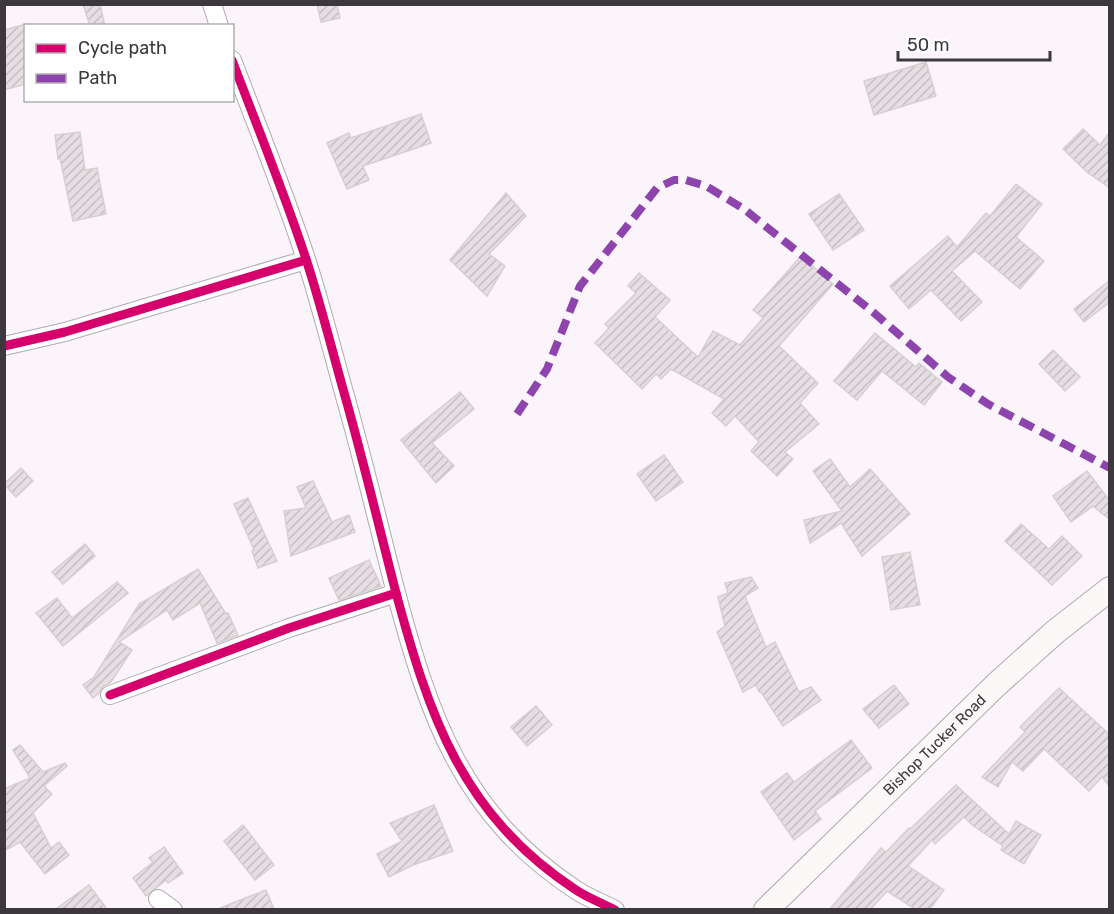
<svg xmlns="http://www.w3.org/2000/svg" width="1114" height="914" font-family="Rubik,sans-serif">
<style>
.building{fill:url(#building-hatch);stroke:#d6d0d2;stroke-width:1.5}
.lines{fill:none;stroke-linecap:round;stroke-linejoin:round}
.street-casing{stroke:#afaaaf;stroke-width:20}
.secondary-casing{stroke:#afaaaf;stroke-width:26}
.street{stroke:#fefefe;stroke-width:18}
.secondary{stroke:#fbf8f8;stroke-width:24}
.quiet{stroke:#8e44ad;stroke-width:8;stroke-dasharray:15 8;stroke-linecap:butt}
.cycleway-casing{stroke:#fff;stroke-width:13}
.cycleway{stroke:#d6006c;stroke-width:9}
.labels{text-anchor:middle;dominant-baseline:central;stroke-width:4.5;stroke-linejoin:round;paint-order:stroke}
.street-label{font-size:15px;fill:#3c383d;stroke:#fff}
</style>
<defs>
<pattern id="building-hatch" width="6" height="6" patternUnits="userSpaceOnUse" patternTransform="scale(1.5)"><rect width="6" height="6" fill="#e6dee2"/><path d="M-1 1l2-2M0 6l6-6M5 7l2-2" fill="none" stroke="#c6bfc3"/></pattern>
</defs>
<rect width="100%" height="100%" fill="#fbf5fb"/>
<g class="building">
<polygon points="83,4 100,4 105,26 90,26"/>
<polygon points="317,4 337,4 340,18 321,22"/>
<polygon points="26,24 26,84 4,90 4,30"/>
<polygon points="926,62 936,96 874,115 864,81"/>
<polygon points="421,114 431,143 363,166 369,180 347,189 327,143 349,133 351,138"/>
<polygon points="1083,129 1100,145 1110,132 1110,188 1088,173 1063,149"/>
<polygon points="80,132 85,170 97,168 106,214 73,221 60,158 58,159 55,135"/>
<polygon points="1016,184 1042,204 1016,237 1044,261 1020,289 975,251 952,271 982,302 961,321 931,290 909,309 890,286 948,236 957,247 986,213 990,216"/>
<polygon points="506,193 526,216 489,254 505,266 487,296 450,260"/>
<polygon points="839,194 864,230 833,250 809,214"/>
<polygon points="801,256 833,284 779,346 818,383 800,403 819,424 785,452 793,459 777,476 751,451 759,442 735,416 726,426 712,413 724,399 671,369 661,379 656,374 642,389 595,343 609,328 605,324 636,293 628,286 639,273 670,300 655,317 698,357 713,331 740,345 763,318 753,310"/>
<polygon points="1110,280 1110,302 1084,322 1074,309"/>
<polygon points="875,333 916,367 919,363 942,382 924,405 882,371 857,400 834,381"/>
<polygon points="1053,350 1080,377 1065,391 1039,364"/>
<polygon points="460,392 474,409 432,443 454,466 436,483 401,440"/>
<polygon points="664,455 683,482 656,501 637,474"/>
<polygon points="830,459 850,487 870,469 910,514 862,556 841,523 810,543 804,520 842,511 813,471"/>
<polygon points="21,468 33,481 16,497 4,484"/>
<polygon points="1087,471 1110,501 1110,520 1093,506 1071,522 1053,496"/>
<polygon points="313,481 332,522 349,515 355,532 291,556 284,511 306,508 297,487"/>
<polygon points="248,498 277,561 258,568 252,551 254,550 234,504"/>
<polygon points="1021,524 1049,549 1062,536 1082,556 1052,585 1005,541"/>
<polygon points="85,544 95,556 63,584 52,572"/>
<polygon points="910,552 920,605 891,610 882,557"/>
<polygon points="369,560 381,586 339,600 329,578"/>
<polygon points="198,569 226,614 228,613 238,635 217,643 200,603 173,620 167,610 119,642 132,650 111,682 102,687 99,693 93,698 83,685 94,677 139,604"/>
<polygon points="751,577 758,588 745,596 766,647 775,642 799,692 811,687 821,700 783,726 761,692 759,692 756,685 743,692 717,632 725,626 718,597 728,593 725,583"/>
<polygon points="117,582 128,593 63,646 36,613 57,598 72,618"/>
<polygon points="894,685 909,704 879,728 863,709"/>
<polygon points="1059,688 1110,735 1110,787 1102,777 1089,791 1044,749 1023,771 1012,762 998,787 982,777 1025,732 1020,727"/>
<polygon points="536,706 552,725 527,746 511,727"/>
<polygon points="851,740 872,768 815,811 821,819 794,840 761,792 787,773 794,782"/>
<polygon points="20,745 43,772 65,763 67,766 44,786 52,794 33,813 51,848 59,842 69,855 45,874 20,842 4,851 4,789 30,778 13,750"/>
<polygon points="956,785 1009,834 1016,821 1041,835 1024,864 1001,850 1003,846 972,825 964,817 935,844 932,840 908,866 944,890 930,909 915,909 887,891 871,909 830,909 881,848 886,852 909,828 910,829"/>
<polygon points="434,805 453,851 413,865 389,877 377,854 402,841 390,823"/>
<polygon points="243,825 274,865 255,880 224,841"/>
<polygon points="164,847 183,873 168,883 166,880 146,896 133,878 153,862 149,858"/>
<polygon points="89,885 107,909 56,909"/>
<polygon points="266,890 274,909 220,909 220,908"/>
</g>
<g class="lines">
<g class="street-casing">
<g id="street">
<polyline points="212,4 219,26"/>
<path d="M 232,60 C 257,126 284,192 306,259 C 320,302 331,346 343,389 C 362,455 378,523 395,589 C 429,716 461,814 576,890 C 588,898 602,903 615,910"/>
<polyline points="4,346 65,332 306,260"/>
<polyline points="110,695 289,628 396,593"/>
<polyline points="158,899 173,910"/>
</g>
</g>
<g class="secondary-casing">
<g id="secondary">
<path id="s1" d="M 766,910 L 996,685 L 1055,632 L 1110,589"/>
</g>
</g>
<use href="#street" class="street"/>
<use href="#secondary" class="secondary"/>
<polyline class="quiet" points="517,414 547,369 580,286 657,188 674,180 686,180 706,186 744,209 873,312 948,377 988,404 1110,468"/>
<g class="cycleway-casing">
<g id="cycleway">
<path d="M 232,60 C 257,126 284,192 306,259 C 320,302 331,346 343,389 C 362,455 378,523 395,589 C 429,716 461,814 576,890 C 588,898 602,903 615,910"/>
<polyline points="4,346 65,332 306,260"/>
<polyline points="110,695 289,628 396,593"/>
</g>
</g>
<use href="#cycleway" class="cycleway"/>
</g>
<g class="labels">
<g class="street-label">
<text stroke="none"><textPath href="#s1" startOffset="236">Bishop Tucker Road</textPath></text>
</g>
</g>
<rect width="1114" height="914" fill="none" stroke="#3c383d" stroke-width="12"/>
<rect x="24" y="24" width="210" height="78" fill="#ffffff" stroke="#b1afb1" stroke-width="1.5"/>
<rect x="36" y="44" width="30" height="9" fill="#d6006c" stroke="#b1afb1" stroke-width="1.5"/>
<text x="78" y="54" font-size="18" fill="#3c383d">Cycle path</text>
<rect x="36" y="74" width="30" height="9" fill="#8e44ad" stroke="#b1afb1" stroke-width="1.5"/>
<text x="78" y="84" font-size="18" fill="#3c383d">Path</text>
<path d="M898 51v9h152v-9" fill="none" stroke="#3c383d" stroke-width="3"/>
<text x="907" y="51" font-size="18" fill="#3c383d" stroke="#ffffff" stroke-width="4.5" paint-order="stroke">50 m</text>
</svg>
